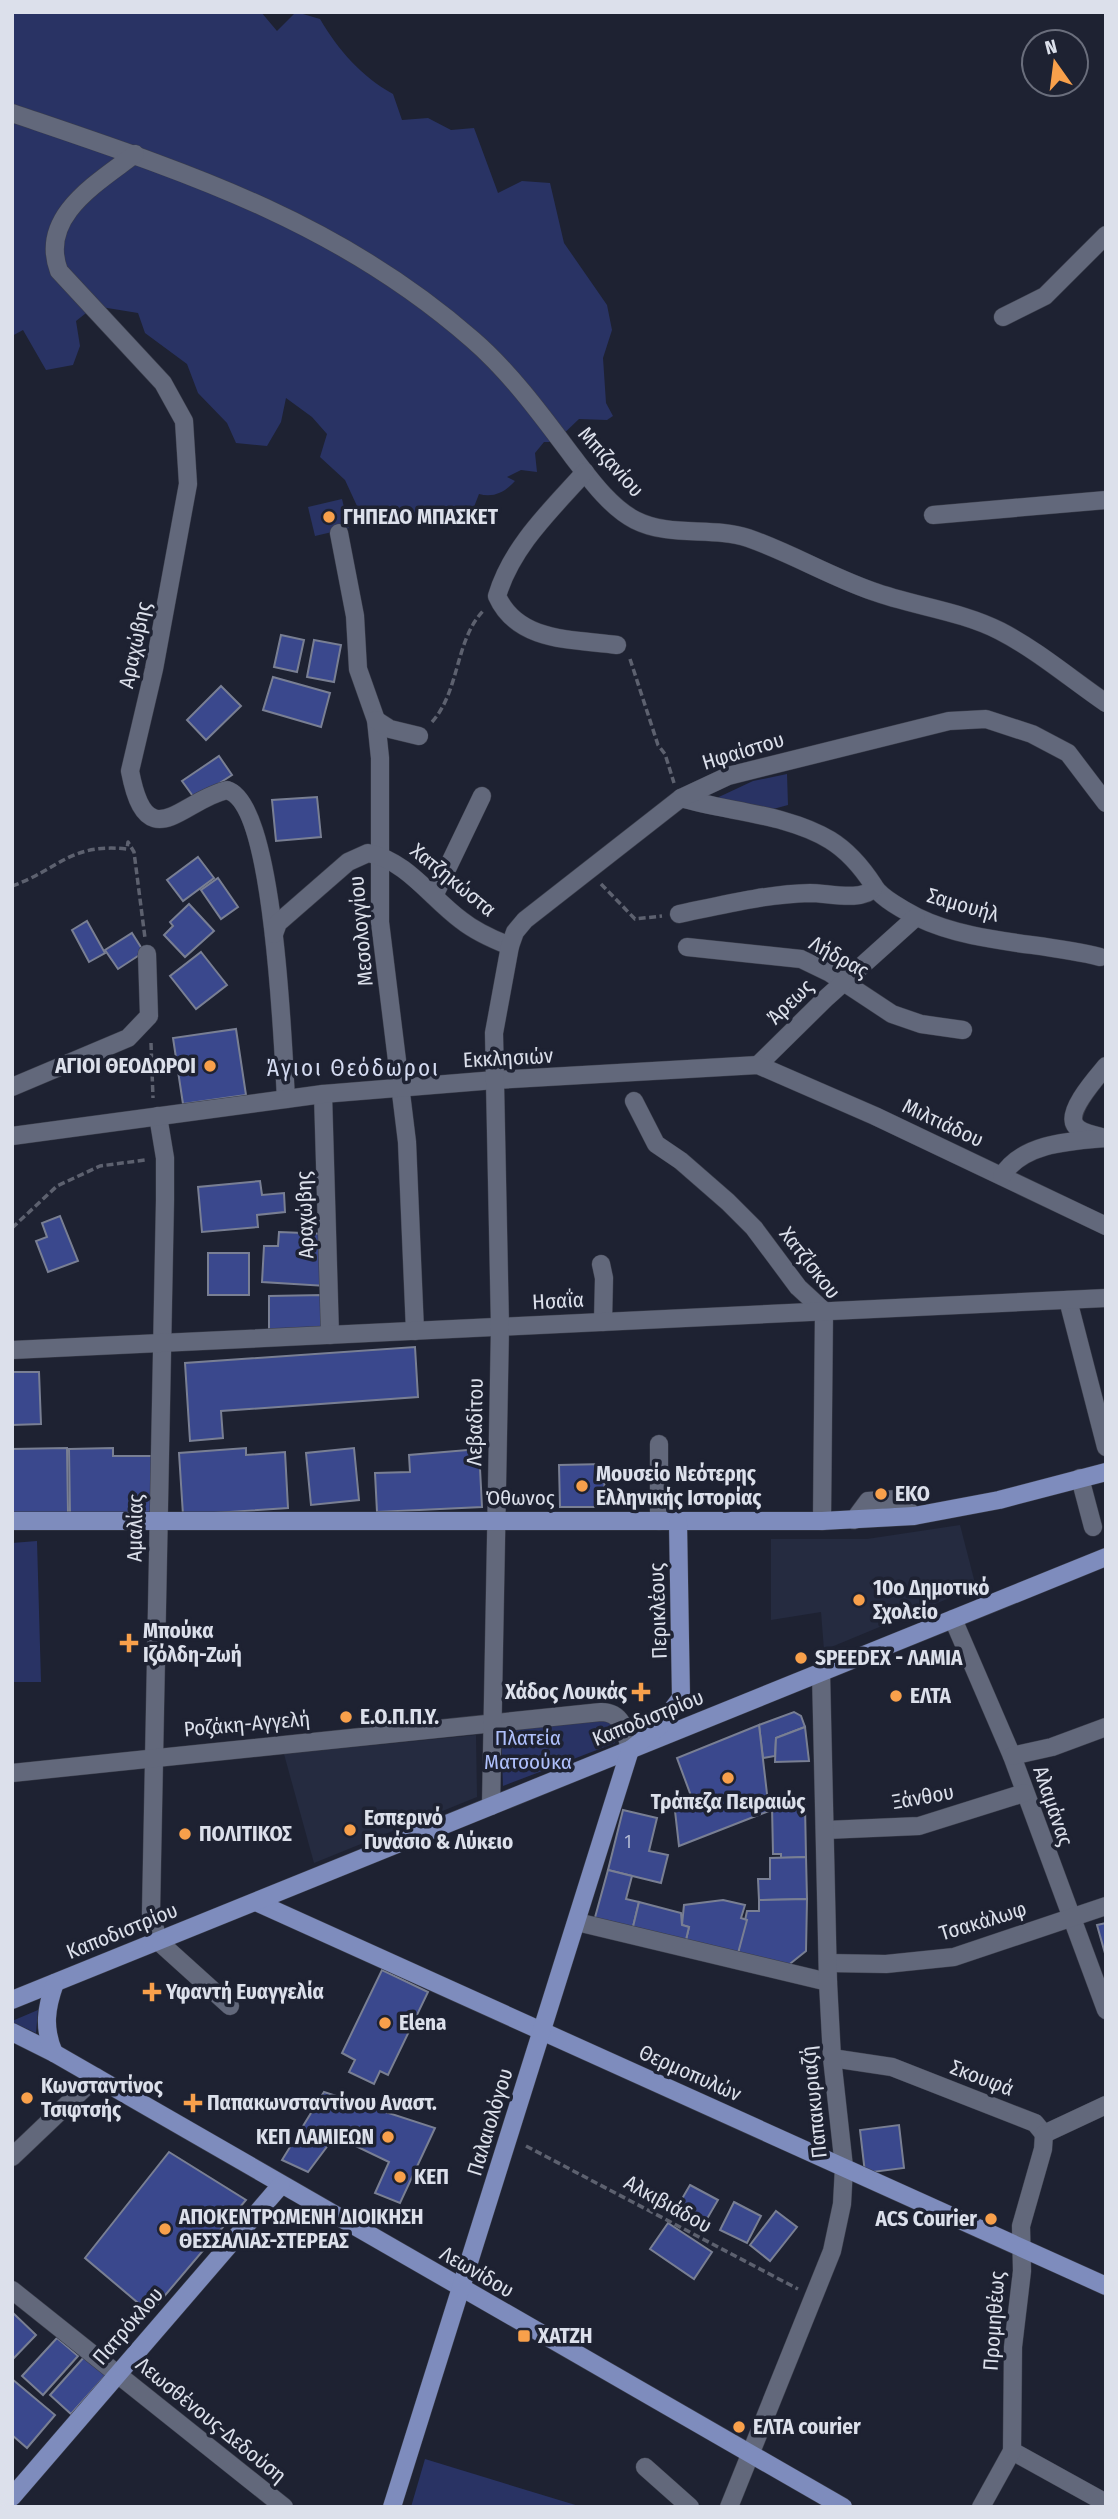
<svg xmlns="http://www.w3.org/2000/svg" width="1118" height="2519" font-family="'Fira Sans Condensed',sans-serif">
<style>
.built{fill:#252b40}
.green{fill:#293364}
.building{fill:#3a488d;stroke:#797f93;stroke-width:2}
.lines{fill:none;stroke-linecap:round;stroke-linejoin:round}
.minor-casing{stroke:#3b3e4b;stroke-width:19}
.major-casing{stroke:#3b3e4b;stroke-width:19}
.path{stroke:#5d616f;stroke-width:3.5;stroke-dasharray:7 3.5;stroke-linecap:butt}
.minor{stroke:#62687b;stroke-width:18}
.major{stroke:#7e8cbd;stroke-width:18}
.poi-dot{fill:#f8a04b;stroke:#1e2232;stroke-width:2.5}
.labels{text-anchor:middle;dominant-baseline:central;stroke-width:7;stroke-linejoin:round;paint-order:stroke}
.number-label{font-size:18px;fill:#b4bad4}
.street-label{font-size:21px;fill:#dce0eb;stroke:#1e2232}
.poi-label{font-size:21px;font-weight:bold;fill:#dce0eb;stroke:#1e2232;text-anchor:start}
.park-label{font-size:21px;fill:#afc0fb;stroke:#1e2232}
.neighbourhood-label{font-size:23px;letter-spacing:2px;fill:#d4dbf1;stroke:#1e2232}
</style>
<rect width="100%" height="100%" fill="#1e2232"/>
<g class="built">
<polygon points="960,1525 976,1587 824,1650 821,1612 771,1620 771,1539 867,1539"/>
<polygon points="476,1735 477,1797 314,1863 284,1754"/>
</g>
<g class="green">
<path d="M 12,12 L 261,12 L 277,31 L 296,12 L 320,19 C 339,51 361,76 393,94 L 402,120 L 428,118 L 451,130 L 474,128 L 498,193 L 522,181 L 550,183 L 564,243 L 607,305 L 612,330 L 603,358 L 606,403 L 613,416 L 607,420 L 579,419 L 555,442 L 544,442 L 535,453 L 537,472 L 521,470 L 507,477 L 515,481 C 505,492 494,498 479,494 L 472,512 L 447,514 L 445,506 L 423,515 L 423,523 L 397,518 L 380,522 L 375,515 L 357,506 L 345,480 L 320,457 L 327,434 L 312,417 L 286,398 L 281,422 L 267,446 L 236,443 L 227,423 L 198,393 L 187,364 L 145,333 L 138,313 L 95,306 L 76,321 L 80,346 L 73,365 L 46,370 L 23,330 L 12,336 Z"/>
<polygon points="342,499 349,528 315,536 308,507"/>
<polygon points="787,774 788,805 766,811 706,803 753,781"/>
<polygon points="37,1541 41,1682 12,1682 12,1543"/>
<polygon points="601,1716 618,1729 615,1743 503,1786 501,1730"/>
<polygon points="38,2010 36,2033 12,2022 12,2021"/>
<polygon points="425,2459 582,2507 411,2507"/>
</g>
<g class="building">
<polygon points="281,635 304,640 297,672 274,667"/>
<polygon points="314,640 341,645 334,682 307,677"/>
<polygon points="273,677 330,693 321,727 263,710"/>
<polygon points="221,686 241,706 206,740 187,720"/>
<polygon points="219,756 232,775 195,799 182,781"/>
<polygon points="317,797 321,837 276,841 272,800"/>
<polygon points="198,857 214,878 183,901 167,880"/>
<polygon points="218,878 238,907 221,919 201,890"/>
<polygon points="189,904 214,931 185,957 164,935 173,926 170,922"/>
<polygon points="87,921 105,953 89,962 72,930"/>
<polygon points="132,933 144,952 118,969 105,950"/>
<polygon points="201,952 227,985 196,1009 170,976"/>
<polygon points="236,1029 246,1095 183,1104 173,1038"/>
<polygon points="260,1181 262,1195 284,1193 285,1212 257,1215 258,1227 202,1232 198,1187"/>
<polygon points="60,1216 78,1261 48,1272 36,1241 47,1237 42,1223"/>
<polygon points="279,1232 328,1234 326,1286 262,1282 264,1246 278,1246"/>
<rect x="208" y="1253" width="41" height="42"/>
<polygon points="323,1295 324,1332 269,1332 269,1296"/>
<polygon points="415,1347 418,1397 221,1411 223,1438 190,1441 185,1363"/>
<polygon points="12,1372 39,1372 41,1424 12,1425"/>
<polygon points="67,1448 68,1513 12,1513 12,1449"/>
<polygon points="113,1448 113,1456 154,1456 154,1514 70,1515 69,1449"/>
<polygon points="246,1448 246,1455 285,1452 288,1508 183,1515 179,1453"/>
<polygon points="354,1448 359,1500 311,1505 306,1453"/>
<polygon points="479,1449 482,1507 377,1512 375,1473 410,1472 409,1455"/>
<polygon points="604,1464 605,1507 560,1507 559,1465"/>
<polygon points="794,1712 801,1716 805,1727 776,1738 775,1756 763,1758 759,1725"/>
<polygon points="759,1725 769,1811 679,1846 675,1811 694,1804 677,1758"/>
<polygon points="805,1727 809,1761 775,1762 776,1738"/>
<polygon points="805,1805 806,1857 781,1858 781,1854 773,1854 772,1806"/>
<polygon points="623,1810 657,1818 649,1851 668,1855 661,1883 608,1870"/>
<polygon points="806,1857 807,1899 759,1900 758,1879 770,1879 770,1858"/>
<polygon points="608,1870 632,1876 626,1899 639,1902 632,1931 594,1921"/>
<polygon points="807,1899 806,1951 786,1967 737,1957 747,1911 759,1911 759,1900"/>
<polygon points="723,1900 745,1905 741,1918 747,1920 737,1957 685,1944 689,1927 682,1925 684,1905"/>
<polygon points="639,1902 681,1913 682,1925 689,1927 685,1944 632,1931"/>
<polygon points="1106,1923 1106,1957 1097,1925"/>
<polygon points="382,1970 428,1992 388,2075 380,2071 374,2084 349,2072 355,2060 342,2053"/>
<polygon points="324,2092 435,2128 400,2203 375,2193 389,2162 335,2136 308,2172 282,2160"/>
<polygon points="899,2125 904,2168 865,2173 860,2130"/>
<polygon points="169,2152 246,2200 150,2313 85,2258"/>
<polygon points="690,2185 718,2200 704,2224 676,2209"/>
<polygon points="734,2202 761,2216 747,2243 720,2230"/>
<polygon points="776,2211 797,2227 770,2261 750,2245"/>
<polygon points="668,2223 712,2252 694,2279 650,2249"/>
<polygon points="12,2312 36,2335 12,2360"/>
<polygon points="57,2338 78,2356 43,2395 22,2376"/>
<polygon points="85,2356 106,2375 71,2414 50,2395"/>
<polygon points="12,2379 55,2415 27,2448 12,2435"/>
</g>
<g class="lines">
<g class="minor-casing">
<g id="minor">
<path d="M 12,113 C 182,171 335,219 473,340 C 511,373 543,417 573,457 C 590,479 610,507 635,520 C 670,538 712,526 748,538 C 791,553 829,576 872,591 C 913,606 961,611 1000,631 C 1037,650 1071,679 1106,703"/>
<path d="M 135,154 C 99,182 38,216 59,271 L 163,383 L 184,421 L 188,484 L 154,669 L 130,771 C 147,860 182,800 227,790 C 275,804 283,1050 286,1099"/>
<polyline points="1003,317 1045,296 1106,235"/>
<path d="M 585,472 C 551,510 512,546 497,596 C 518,643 574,639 617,645"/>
<polyline points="933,515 1106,500"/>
<polyline points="339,533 355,616 358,669 376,720 380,758 380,922 407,1142 415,1331"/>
<polyline points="376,720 390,729 419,736"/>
<path d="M 681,798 C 729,812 787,814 830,840 C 848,851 863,869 874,886 C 880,897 905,911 917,917 C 972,944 1041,942 1100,957"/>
<polyline points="434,896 482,796"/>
<path d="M 679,914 C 722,905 766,894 810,893 C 828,893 862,902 874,888"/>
<path d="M 274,934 L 278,923 L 348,862 L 368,853 C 407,861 430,897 461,920 C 476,932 492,939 510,946"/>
<polyline points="687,947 801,959 830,973 892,1014 921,1024 963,1030"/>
<polyline points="758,1065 825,999 916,917"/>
<polyline points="12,1087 128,1038 149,1016 147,954"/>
<polyline points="323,1094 330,1335"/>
<polyline points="634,1101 656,1144 681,1161 728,1202 754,1228 798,1287 824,1311 822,1521"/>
<polyline points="158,1116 165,1158 165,1200 151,1913 158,1941 230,2006"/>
<polyline points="12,1136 323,1094 495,1080 758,1065 875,1116 1106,1226"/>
<path d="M 1101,1137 C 1093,1134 1080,1133 1075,1125 C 1066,1111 1097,1077 1106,1066"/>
<path d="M 1002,1176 C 1022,1143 1070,1141 1106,1138"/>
<polyline points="601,1264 604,1278 603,1322"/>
<polyline points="1068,1300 1106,1447"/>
<polyline points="12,1350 1106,1298"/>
<polyline points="1080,1478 1093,1527"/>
<polyline points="854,1520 868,1501 896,1499 914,1516"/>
<polyline points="659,1521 659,1444"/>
<polyline points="953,1619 1012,1756 1106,2010"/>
<polyline points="1012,1756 1052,1747 1106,1727"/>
<path d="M 12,1773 L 601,1712 C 623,1712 626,1732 630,1750"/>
<polyline points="491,1806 500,1327 494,1033 510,946 515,932 525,920 681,798 728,776 949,721 986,719 1032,734 1068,753 1106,803"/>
<polyline points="826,1830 919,1826 1024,1793"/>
<polyline points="577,1922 828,1982"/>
<polyline points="828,1963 886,1964 954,1957 1106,1906"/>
<polyline points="832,2058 892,2067 1035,2123 1044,2134 1106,2105"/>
<polyline points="12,2157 96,2077"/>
<polyline points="12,2290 284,2507"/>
<polyline points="1012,2451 1106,2503"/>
<polyline points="645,2467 690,2507"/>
<polyline points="729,2507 832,2251 842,2204 844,2167 832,2058 828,1982 821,1672"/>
<polyline points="981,2507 1012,2451 1013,2347 1022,2271 1021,2226 1043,2149 1044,2134"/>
</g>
</g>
<g class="major-casing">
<g id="major">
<polyline points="12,1521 822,1521 914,1516 999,1500 1106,1472"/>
<polyline points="256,1902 1106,2286"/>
<polyline points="12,2000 1106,1557"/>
<polyline points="12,2032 54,2053 843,2507"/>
<path d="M 54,2053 C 43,2028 46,2008 55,1983"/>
<polyline points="12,2497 281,2185"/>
<polyline points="392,2507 630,1750 659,1727 681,1698 678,1522"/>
</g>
</g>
<g class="path">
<polyline points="630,659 658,745 665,754 674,783"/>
<path d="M 432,722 C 460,691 455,639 484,610"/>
<polyline points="601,884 635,919 662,916"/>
<path d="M 12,886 C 60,869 69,843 127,849 L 128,842 L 134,852 L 145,938"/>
<polyline points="151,1043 153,1098"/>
<polyline points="12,1228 57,1186 100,1166 145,1160"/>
<polyline points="526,2146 798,2289"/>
</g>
<use href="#minor" class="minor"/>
<use href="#major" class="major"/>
</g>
<g class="poi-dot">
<circle cx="329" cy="517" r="7"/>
<circle cx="210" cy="1066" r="7"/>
<circle cx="582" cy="1486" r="7"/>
<circle cx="881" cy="1494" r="7"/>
<circle cx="859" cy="1600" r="7"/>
<path d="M125.5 1632.5h7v7h7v7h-7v7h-7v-7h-7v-7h7z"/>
<circle cx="801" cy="1658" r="7"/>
<path d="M637.5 1681.5h7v7h7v7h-7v7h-7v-7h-7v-7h7z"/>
<circle cx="896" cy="1696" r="7"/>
<circle cx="346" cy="1717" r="7"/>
<circle cx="728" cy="1778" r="7"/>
<circle cx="350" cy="1830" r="7"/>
<circle cx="185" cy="1834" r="7"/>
<path d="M148.5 1981.5h7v7h7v7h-7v7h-7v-7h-7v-7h7z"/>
<circle cx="385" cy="2023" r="7"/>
<circle cx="27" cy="2098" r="7"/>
<path d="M189.5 2092.5h7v7h7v7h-7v7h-7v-7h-7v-7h7z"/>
<circle cx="388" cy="2137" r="7"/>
<circle cx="400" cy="2177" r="7"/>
<circle cx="991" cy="2219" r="7"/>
<circle cx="165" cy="2229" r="7"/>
<rect x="517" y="2329" width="14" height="14" rx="3.5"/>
<circle cx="739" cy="2427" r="7"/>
</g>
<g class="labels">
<g class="number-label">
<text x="628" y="1842">1</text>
</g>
<g class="street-label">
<text transform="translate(611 462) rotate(48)">Μπιζανίου</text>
<text transform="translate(135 645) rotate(-78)">Αραχώβης</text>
<text transform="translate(743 751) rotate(-17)">Ηφαίστου</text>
<text transform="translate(453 880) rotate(39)">Χατζηκώστα</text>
<text transform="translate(963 905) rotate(16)">Σαμουήλ</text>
<text transform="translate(361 931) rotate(-95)">Μεσολογγίου</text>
<text transform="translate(839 957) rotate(29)">Λήδρας</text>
<text transform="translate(790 1002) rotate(-44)">Άρεως</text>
<text transform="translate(508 1058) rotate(-3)">Εκκλησιών</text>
<text transform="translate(943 1123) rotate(25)">Μιλτιάδου</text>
<text transform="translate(305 1215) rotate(-92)">Αραχώβης</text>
<text transform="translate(810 1263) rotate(52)">Χατζίσκου</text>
<text transform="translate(558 1301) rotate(-3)">Ησαΐα</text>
<text transform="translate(475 1422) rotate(-89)">Λεβαδίτου</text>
<text x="520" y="1498">Όθωνος</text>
<text transform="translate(135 1528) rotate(-89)">Αμαλίας</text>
<text transform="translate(658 1611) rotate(-92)">Περικλέους</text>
<text transform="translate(648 1718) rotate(-22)">Καποδιστρίου</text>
<text transform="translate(247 1724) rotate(-5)">Ροζάκη-Αγγελή</text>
<text transform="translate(923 1797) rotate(-10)">Ξάνθου</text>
<text transform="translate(1053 1806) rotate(71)">Αλαμάνας</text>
<text transform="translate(983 1921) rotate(-17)">Τσακάλωφ</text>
<text transform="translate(122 1931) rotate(-22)">Καποδιστρίου</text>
<text transform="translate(690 2073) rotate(24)">Θερμοπυλών</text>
<text transform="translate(982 2078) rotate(21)">Σκουφά</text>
<text transform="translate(814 2102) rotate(-96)">Παπακυριαζή</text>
<text transform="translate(490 2122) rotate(-73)">Παλαιολόγου</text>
<text transform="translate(668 2204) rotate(29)">Αλκιβιάδου</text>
<text transform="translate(477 2272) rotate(30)">Λεωνίδου</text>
<text transform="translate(994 2321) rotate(-86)">Προμηθέως</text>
<text transform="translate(128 2326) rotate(-49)">Πατρόκλου</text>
<text transform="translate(211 2420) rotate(39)">Λεωσθένους-Δεδούση</text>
</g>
<g class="poi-label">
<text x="343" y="517">ΓΗΠΕΔΟ ΜΠΑΣΚΕΤ</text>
<text x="196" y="1066" text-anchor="end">ΑΓΙΟΙ ΘΕΟΔΩΡΟΙ</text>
<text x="596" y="1474">Μουσείο Νεότερης<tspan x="596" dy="24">Ελληνικής Ιστορίας</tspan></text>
<text x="895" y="1494">EKO</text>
<text x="873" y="1588">10ο Δημοτικό<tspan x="873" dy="24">Σχολείο</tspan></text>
<text x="143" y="1631">Μπούκα<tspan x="143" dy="24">Ιζόλδη-Ζωή</tspan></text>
<text x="815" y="1658">SPEEDEX - ΛΑΜΙΑ</text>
<text x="627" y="1692" text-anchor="end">Χάδος Λουκάς</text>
<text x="910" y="1696">ΕΛΤΑ</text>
<text x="360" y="1717">Ε.Ο.Π.Π.Υ.</text>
<text x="728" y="1802" text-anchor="middle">Τράπεζα Πειραιώς</text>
<text x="364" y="1818">Εσπερινό<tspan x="364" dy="24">Γυνάσιο &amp; Λύκειο</tspan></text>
<text x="199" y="1834">ΠΟΛΙΤΙΚΟΣ</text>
<text x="166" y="1992">Υφαντή Ευαγγελία</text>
<text x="399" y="2023">Elena</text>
<text x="41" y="2086">Κωνσταντίνος<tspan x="41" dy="24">Τσιφτσής</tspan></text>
<text x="207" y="2103">Παπακωνσταντίνου Αναστ.</text>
<text x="374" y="2137" text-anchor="end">ΚΕΠ ΛΑΜΙΕΩΝ</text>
<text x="414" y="2177">ΚΕΠ</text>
<text x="179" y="2217">ΑΠΟΚΕΝΤΡΩΜΕΝΗ ΔΙΟΙΚΗΣΗ<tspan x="179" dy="24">ΘΕΣΣΑΛΙΑΣ-ΣΤΕΡΕΑΣ</tspan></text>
<text x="977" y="2219" text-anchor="end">ACS Courier</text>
<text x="538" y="2336">ΧΑΤΖΗ</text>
<text x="753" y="2427">ΕΛΤΑ courier</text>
</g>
<g class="park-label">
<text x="528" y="1738">Πλατεία<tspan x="528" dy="24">Ματσούκα</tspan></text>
</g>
<g class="neighbourhood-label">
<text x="353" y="1068">Άγιοι Θεόδωροι</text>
</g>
</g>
<rect width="1118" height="2519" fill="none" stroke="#dce0eb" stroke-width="28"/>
<g transform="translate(1055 63) rotate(346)"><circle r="33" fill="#1e2232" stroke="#6a6e7c" stroke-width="2"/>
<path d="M0-5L12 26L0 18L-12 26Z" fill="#f8a04b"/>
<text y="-10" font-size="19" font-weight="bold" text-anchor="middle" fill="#dce0eb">N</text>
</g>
</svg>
